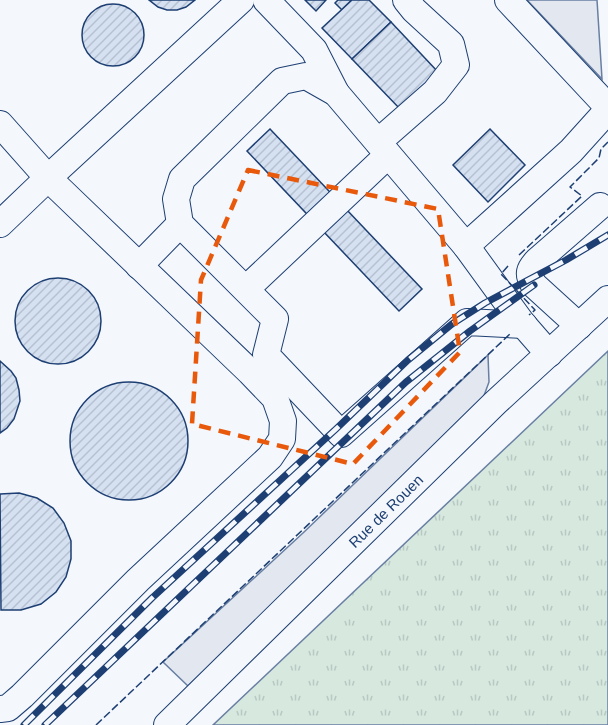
<svg xmlns="http://www.w3.org/2000/svg" width="608" height="725" font-family="Helvetica,sans-serif">
<style>
.park{fill:url(#park-tufts);stroke:#687fa3;stroke-width:1.5}
.parking{fill:#e3e8f0;stroke:#687fa3;stroke-width:1.5}
.building{fill:url(#building-hatch);stroke:#1d3f73;stroke-width:1.5}
.lines{fill:none;stroke-linecap:round;stroke-linejoin:round}
.minor-casing{stroke:#1d3f73;stroke-width:28}
.minor{stroke:#f4f7fb;stroke-width:26}
.rail-casing{stroke:#1d3f73;stroke-width:7}
.rail{stroke:#f4f7fb;stroke-width:4.5;stroke-dasharray:14;stroke-linecap:butt}
.fence{stroke:#1d3f73;stroke-width:1.5;stroke-dasharray:8 3;stroke-linecap:butt}
.marked{fill:none;stroke:#e8590c;stroke-width:4.5;stroke-dasharray:12 8;stroke-linejoin:round}
.labels{text-anchor:middle;dominant-baseline:central;stroke-width:4.5;stroke-linejoin:round;paint-order:stroke}
.street-label{font-size:15px;fill:#1d3f73;stroke:#f4f7fb}
</style>
<defs>
<pattern id="park-tufts" width="24" height="20" patternUnits="userSpaceOnUse" patternTransform="scale(1.5)"><rect width="24" height="20" fill="#d7e8df"/><path d="M3 7l-1-3M5 7V3M7 7l1-3M15 17l-1-3M17 17v-4M19 17l1-3" fill="none" stroke="#b8c8c3"/></pattern>
<pattern id="building-hatch" width="6" height="6" patternUnits="userSpaceOnUse" patternTransform="scale(1.5)"><rect width="6" height="6" fill="#d5e0f0"/><path d="M-1 1l2-2M0 6l6-6M5 7l2-2" fill="none" stroke="#b6c1d1"/></pattern>
</defs>
<rect width="100%" height="100%" fill="#f4f7fb"/>
<polygon class="park" points="608,351 608,725 213,725"/>
<g class="parking">
<polygon points="527,0 597,0 602,79"/>
<polygon points="488,355 489,382 482,401 288,592 188,686 163,662 303,533"/>
</g>
<g class="building">
<polygon points="149,0 195,0 186,7 177,10 167,10 158,7"/>
<polygon points="305,0 326,0 316,11"/>
<polygon points="338,0 352,0 342,10 335,3"/>
<polygon points="352,0 369,0 391,22 352,59 322,28"/>
<circle cx="113" cy="35" r="31"/>
<polygon points="391,22 438,72 400,109 352,59"/>
<polygon points="270,129 422,289 399,311 247,151"/>
<polygon points="490,129 525,165 488,202 453,165"/>
<circle cx="58" cy="321" r="43"/>
<polygon points="0,361 11,371 16,378 19,390 20,401 14,419 7,428 0,433"/>
<circle cx="129" cy="441" r="59"/>
<polygon points="19,493 37,498 53,508 64,523 71,541 71,559 66,577 56,592 41,604 21,610 1,610 0,494"/>
</g>
<g class="lines">
<g class="minor-casing">
<g id="minor">
<polyline points="266,0 314,50 336,93"/>
<polyline points="508,0 608,107"/>
<polyline points="0,124 48,178 241,0"/>
<polyline points="378,142 435,92 456,65 451,44 414,10 406,0"/>
<polyline points="0,224 48,178 250,372 275,398 283,421 282,439 270,457 138,580 22,696 8,708 0,709"/>
<polyline points="466,246 336,93 306,76 282,81 182,179 176,199 180,224 275,319 266,355 341,434 467,322 524,325"/>
<polyline points="139,266 180,224"/>
<polyline points="246,289 388,155"/>
<path d="M 579,326 L 534,285 C 527,274 529,269 538,260 L 600,206"/>
<polyline points="549,354 522,323 466,246 571,151 608,110"/>
<path id="s1" d="M 167,725 L 495,403 L 608,299"/>
</g>
</g>
<use href="#minor" class="minor"/>
<g class="rail-casing">
<g id="rail">
<polyline points="24,725 152,598 336,429 408,360 452,324 485,303 566,260 608,235"/>
<polyline points="45,725 406,382 470,331 534,285"/>
</g>
</g>
<use href="#rail" class="rail"/>
<g class="fence">
<polyline points="519,255 582,196 570,187 599,158 601,149 608,142"/>
<polyline points="508,266 501,274 535,310 529,315"/>
<polyline points="96,725 511,333"/>
</g>
</g>
<path class="marked" d="M 248,170 L 438,209 L 460,352 L 353,464 L 192,424 L 201,280 Z"/>
<g class="labels">
<g class="street-label">
<text stroke="none"><textPath href="#s1" startOffset="306">Rue de Rouen</textPath></text>
</g>
</g>
</svg>
